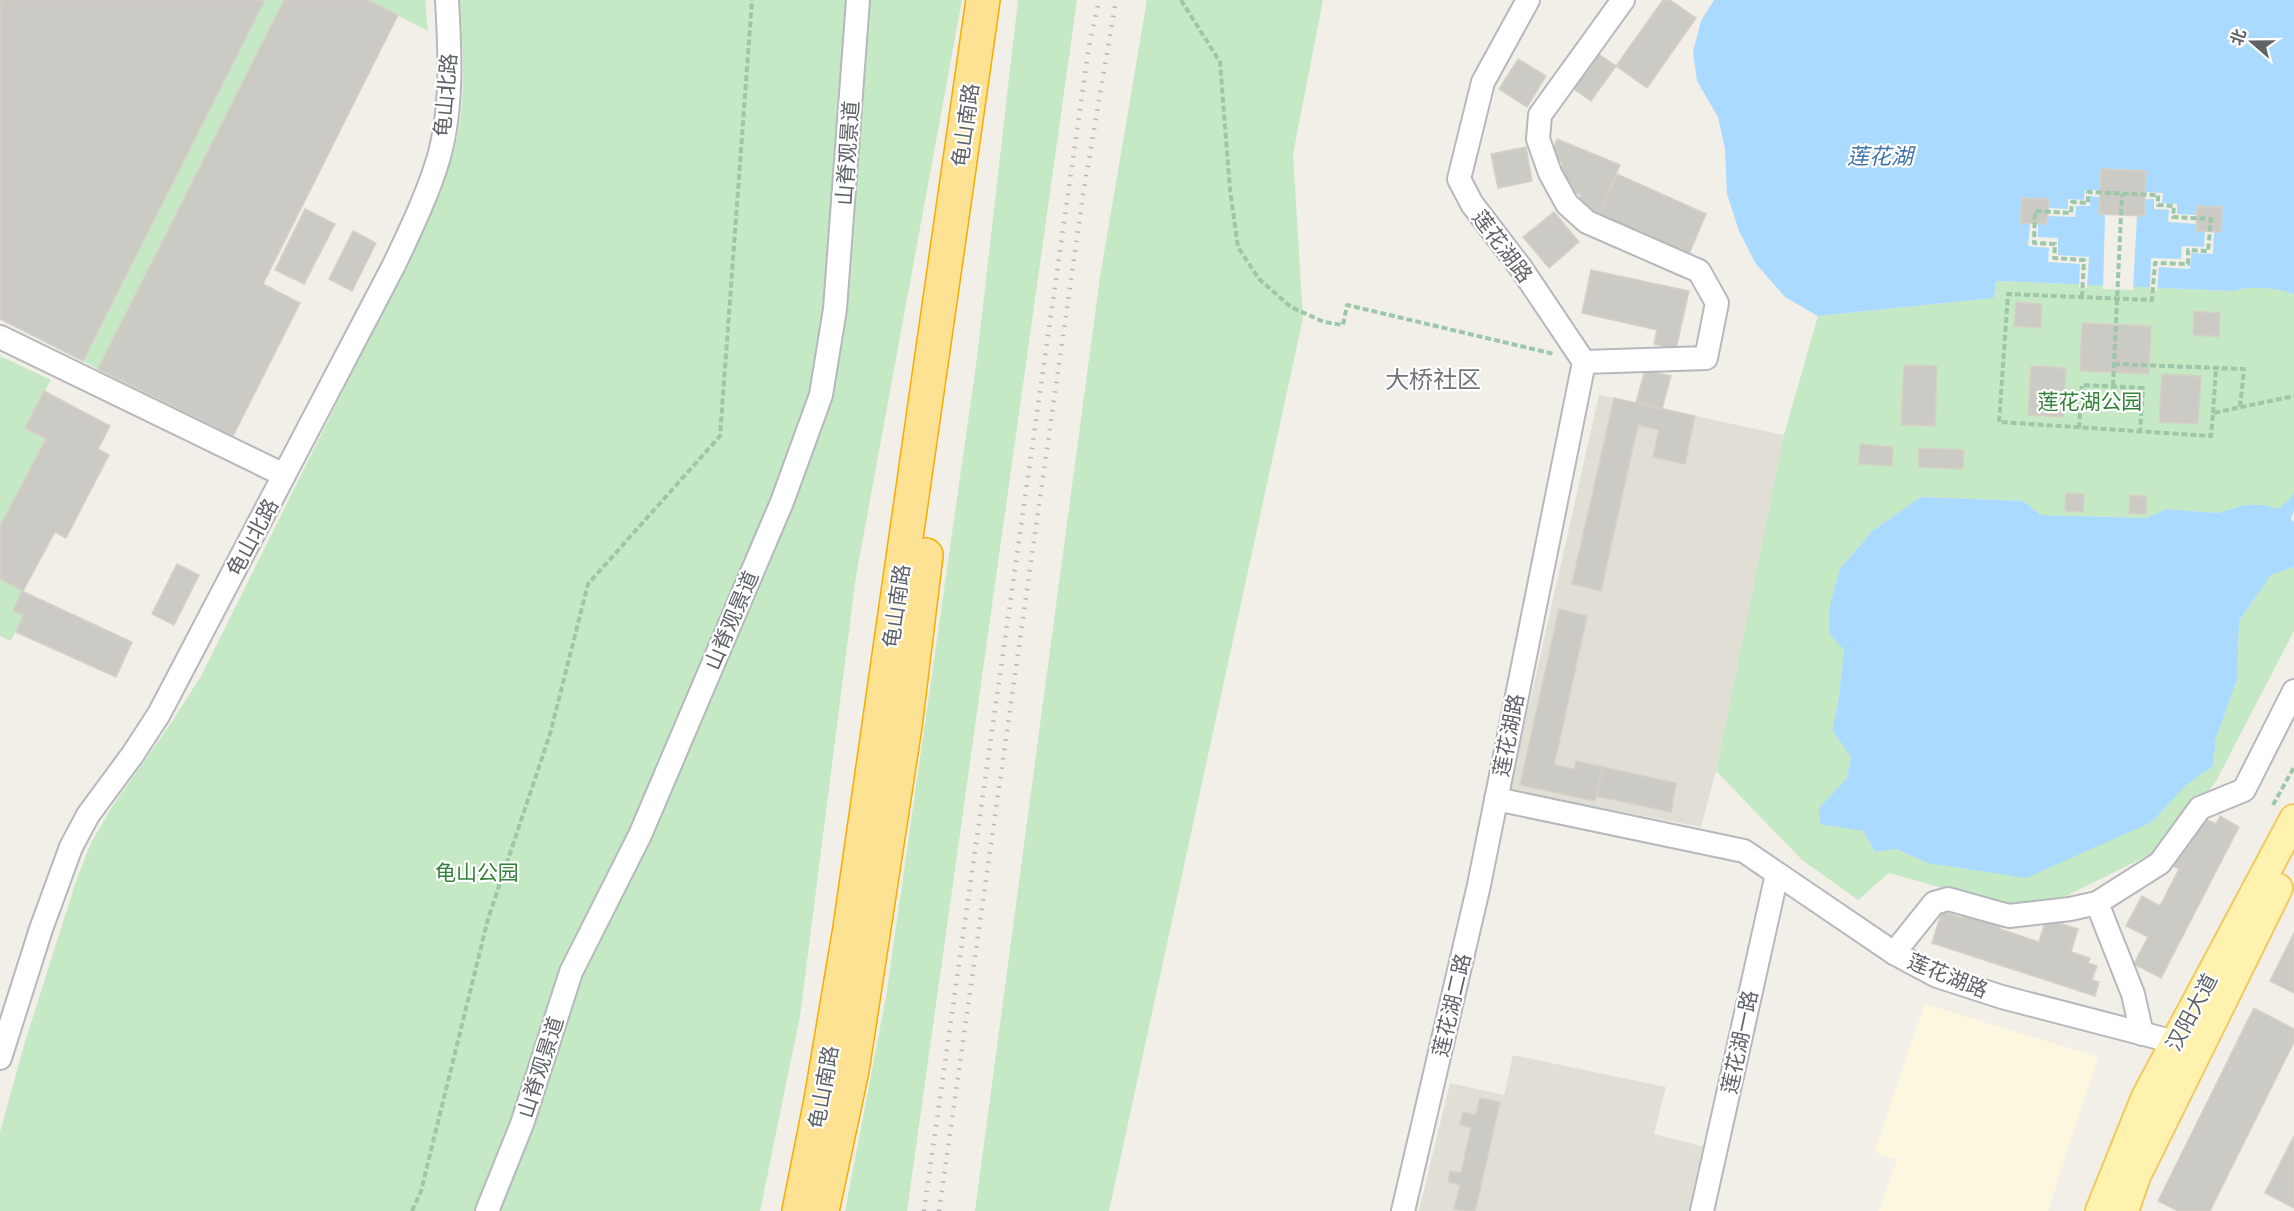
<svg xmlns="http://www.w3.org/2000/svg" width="2294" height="1211" font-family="'Golos Text','Noto Sans SC',sans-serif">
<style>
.commercial{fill:#fef7e0}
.education{fill:#e1ded6}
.green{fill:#c5e8c5}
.water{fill:#aadaff}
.pier{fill:#f1efe8}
.building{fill:#cccac5;stroke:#d6d1c6;stroke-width:1.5}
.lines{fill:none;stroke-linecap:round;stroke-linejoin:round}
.minor-casing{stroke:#b5b8bc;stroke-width:26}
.major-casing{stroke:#f2c960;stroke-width:32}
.highway-casing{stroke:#f9ab00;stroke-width:36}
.path{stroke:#9cc7a9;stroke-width:4;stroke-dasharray:6 3;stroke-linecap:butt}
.minor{stroke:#fff;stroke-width:22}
.major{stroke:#fff2af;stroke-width:28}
.highway{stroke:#fde293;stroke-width:33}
.rail{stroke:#b6b7b8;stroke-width:4.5;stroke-dasharray:1.5 8;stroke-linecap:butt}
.labels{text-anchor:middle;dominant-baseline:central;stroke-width:4.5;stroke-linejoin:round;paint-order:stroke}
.street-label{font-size:21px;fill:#5f6368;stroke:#fff}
.park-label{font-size:21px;fill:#348238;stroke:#fff}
.water-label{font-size:22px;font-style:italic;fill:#4174aa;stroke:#fff}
.quarter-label{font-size:24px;fill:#70757a;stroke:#fff}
</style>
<rect width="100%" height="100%" fill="#f1efe8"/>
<polygon class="commercial" points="1925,1004 2098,1057 2048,1211 1879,1211 1897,1160 1874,1152"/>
<g class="education">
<polygon points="1599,395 1784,435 1716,771 1701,827 1510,790"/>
<polygon points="1513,1055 1666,1087 1654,1134 1706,1147 1692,1211 1419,1211 1450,1083 1504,1095"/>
</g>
<g class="green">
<polygon points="265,0 284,0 98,369 83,361"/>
<polygon points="368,0 425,0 428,31"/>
<path d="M 460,0 L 962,0 L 856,576 L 800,1016 L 760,1211 L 0,1211 L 0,1132 L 25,1042 L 76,881 L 91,843 L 112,807 L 171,723 L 201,676 L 430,216 C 440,191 451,165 457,138 C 467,93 462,45 460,0 Z"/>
<polygon points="1018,0 1077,0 907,1211 845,1211 886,997 977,358"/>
<polygon points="1147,0 1323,0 1293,154 1303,318 1109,1211 975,1211 1100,277"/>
<path d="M 1996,281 L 2233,291 C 2251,285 2276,288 2294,294 L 2294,492 L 2289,500 L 2277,509 L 2265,505 L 2245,505 L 2218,513 L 2167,509 L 2148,518 L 2041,515 L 2023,501 L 1921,497 L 1872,531 L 1840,569 L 1829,634 L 1844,649 L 1838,703 L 1832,730 L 1851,757 L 1847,778 L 1819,808 L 1863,831 L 1875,852 L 1896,849 L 1928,863 L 2152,822 L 2185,786 L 2213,766 L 2216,738 L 2237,680 L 2239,621 L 2271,575 L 2294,567 L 2294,631 L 2215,783 L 2155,852 L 2060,899 L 2011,907 L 1889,873 L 1858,900 L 1802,860 L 1716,771 L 1784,435 L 1818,316 L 1993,298 Z"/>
<polygon points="0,356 51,380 25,428 46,439 0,526"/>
<polygon points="0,579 22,591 14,611 23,615 11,641 0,636"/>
</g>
<g class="water">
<path d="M 1714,0 L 2294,0 L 2294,294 C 2276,288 2251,285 2233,291 L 1996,281 L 1994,298 L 1818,316 L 1785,297 L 1756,264 L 1739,231 L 1727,194 L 1725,149 L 1718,117 L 1697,81 L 1693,52 L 1701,21 Z"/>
<polygon points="2294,492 2294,510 2291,519 2294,522 2294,567 2271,575 2239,621 2237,680 2216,738 2213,766 2185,786 2152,822 2026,878 1928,863 1896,849 1875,852 1863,831 1820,824 1819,808 1847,778 1851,757 1832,730 1838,703 1844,650 1829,634 1830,605 1840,569 1872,531 1921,497 2023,501 2041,515 2147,518 2167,509 2218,513 2245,505 2265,505 2277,509 2289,500"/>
</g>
<polygon class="pier" points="2101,169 2146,171 2145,192 2163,193 2162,203 2177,204 2177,214 2196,215 2197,206 2222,207 2221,232 2214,232 2213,254 2191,253 2190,269 2159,267 2157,291 2150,291 2151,258 2181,259 2182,246 2204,247 2205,231 2196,231 2196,224 2168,222 2169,210 2154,209 2154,199 2145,199 2144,216 2137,216 2133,290 2103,289 2105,215 2099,214 2099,197 2090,196 2090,206 2076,206 2075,217 2048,216 2047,224 2038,224 2038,237 2058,238 2058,255 2089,257 2087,288 2079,288 2080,264 2048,262 2049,248 2028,246 2030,224 2020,223 2022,198 2049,199 2049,208 2068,209 2068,199 2084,200 2085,190 2100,190"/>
<g class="building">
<polygon points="0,0 265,0 83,361 0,319"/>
<polygon points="284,0 368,0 398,15 263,284 300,303 233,436 98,369"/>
<polygon points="1663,0 1670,0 1696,18 1647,88 1616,66"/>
<polygon points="1596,52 1616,66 1591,101 1571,87"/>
<polygon points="1518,59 1546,76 1527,107 1499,89"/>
<polygon points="1557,139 1620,165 1599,215 1577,206 1581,195 1564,188 1559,173 1563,163 1555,160 1551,154"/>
<polygon points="1526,147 1532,181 1498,188 1491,154"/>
<polygon points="2101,169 2146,171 2144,216 2099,214"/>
<polygon points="1617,174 1706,214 1689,254 1599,215"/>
<polygon points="2022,198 2049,199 2047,224 2020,223"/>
<polygon points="2197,206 2222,207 2221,232 2196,231"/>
<polygon points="305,209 335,224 304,284 275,270"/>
<polygon points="1554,212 1579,242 1549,268 1523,237"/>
<polygon points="353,231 376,243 352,291 329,279"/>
<polygon points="1591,270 1689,291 1676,349 1654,344 1657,330 1582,313"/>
<polygon points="2016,302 2042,304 2041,328 2014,326"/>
<polygon points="2194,311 2220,313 2219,337 2193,335"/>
<polygon points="2082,323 2151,326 2149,374 2080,371"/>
<polygon points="1904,365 1937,366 1935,426 1901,425"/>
<polygon points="2031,366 2066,368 2063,417 2028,415"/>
<polygon points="1645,370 1671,376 1662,409 1636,403"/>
<polygon points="2162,374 2201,376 2198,424 2159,422"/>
<polygon points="44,391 110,426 98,449 109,455 66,538 55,532 23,591 0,579 0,526 46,439 25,428"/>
<polygon points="1614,398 1695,416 1685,464 1653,457 1659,430 1638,425 1601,591 1572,584"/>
<polygon points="1860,444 1893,447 1892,466 1859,464"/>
<polygon points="1919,448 1964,450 1963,469 1918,467"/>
<polygon points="2066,493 2084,494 2083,512 2065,511"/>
<polygon points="2130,495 2147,496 2146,514 2129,513"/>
<polygon points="177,564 199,575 174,625 152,614"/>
<polygon points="22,591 132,642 116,677 16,632 23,615 13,611"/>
<polygon points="1559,609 1587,616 1554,765 1574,769 1576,761 1603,767 1595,801 1520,785"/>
<polygon points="1603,767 1676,783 1671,812 1596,796"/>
<polygon points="2220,816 2239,827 2161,978 2134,964 2148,937 2126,926 2142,896 2160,906 2179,869 2172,865 2203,818 2216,824"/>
<polygon points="1942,911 1962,918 1964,911 2002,923 2000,929 2039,942 2046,919 2078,929 2071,952 2090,958 2088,963 2097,966 2092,980 2099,982 2095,996 1932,943"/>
<polygon points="2294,933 2294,993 2270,981"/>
<polygon points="2254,1008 2294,1029 2294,1042 2210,1211 2178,1211 2158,1201"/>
<polygon points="1480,1098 1500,1102 1475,1211 1462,1211 1454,1209 1460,1185 1448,1182 1450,1171 1461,1173 1471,1127 1460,1125 1463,1112 1476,1115"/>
<polygon points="2294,1136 2294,1208 2265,1193"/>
</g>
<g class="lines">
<g class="minor-casing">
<g id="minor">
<polyline points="0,337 284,475"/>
<polyline points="1584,362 1706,358 1717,303 1699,271 1587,222 1567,204 1550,173 1538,139 1540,115 1623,0"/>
<polyline points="1496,799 1744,851 1894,953 1937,976 2002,997 2175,1042"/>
<polyline points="1894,953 1934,903 1948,899 2009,916 2070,909 2097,903"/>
<polyline points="2142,1034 2133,994 2097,903 2160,863 2200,808 2244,790 2294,691"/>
<path d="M 0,1058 L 41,929 L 71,847 L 88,815 L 133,754 L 159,714 L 394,265 C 410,231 427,196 438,160 C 453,109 450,52 447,0"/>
<polyline points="487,1211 522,1124 571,972 640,835 782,502 821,395 835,309 858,0"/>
<polyline points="1403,1211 1479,885 1584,362 1521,268 1472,204 1459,179 1483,82 1528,0"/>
<polyline points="1702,1211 1777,874"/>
</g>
</g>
<g class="major-casing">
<g id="major">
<polyline points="2100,1211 2146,1097 2294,819"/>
<polyline points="2124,1211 2136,1176 2278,888"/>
</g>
</g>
<g class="highway-casing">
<g id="highway">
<polyline points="799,1211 821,1100 850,928 983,0"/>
<polyline points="822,1211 852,1070 905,726 926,555"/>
</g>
</g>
<g class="path">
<polyline points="1181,0 1220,62 1230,190 1238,247 1259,279 1291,307 1324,322 1343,325 1347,305 1554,354"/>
<polyline points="2082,297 2084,260 2054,258 2055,244 2034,243 2035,211 2071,213 2072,202 2088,203 2088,192 2158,195 2158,205 2174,206 2173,217 2211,219 2208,251 2188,250 2188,264 2155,263 2152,300 2008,294 1999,422 2211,436 2213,413 2294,396"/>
<polyline points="2114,364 2244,369 2240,407"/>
<polyline points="2113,386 2122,194"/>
<polyline points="2213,413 2216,368"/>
<polyline points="2079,428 2082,385 2143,388 2140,432"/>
<polyline points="2273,805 2294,767"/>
<polyline points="412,1211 421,1191 488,919 550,734 588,584 720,436 752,0"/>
</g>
<use href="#minor" class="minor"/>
<use href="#major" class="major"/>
<use href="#highway" class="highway"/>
<g class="rail">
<polyline points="924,1211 1089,46 1099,0"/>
<polyline points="939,1211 1083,195 1116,0"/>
</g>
</g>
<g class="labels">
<g class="street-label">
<text transform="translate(445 95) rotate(-85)">龟山北路</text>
<text transform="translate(965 125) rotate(-82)">龟山南路</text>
<text transform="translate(847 153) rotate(-86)">山脊观景道</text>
<text transform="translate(1503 246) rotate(53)">莲花湖路</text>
<text transform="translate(252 537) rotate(-62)">龟山北路</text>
<text transform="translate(896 606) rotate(-82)">龟山南路</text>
<text transform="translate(731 620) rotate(-67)">山脊观景道</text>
<text transform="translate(1508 735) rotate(-79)">莲花湖路</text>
<text transform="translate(1948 975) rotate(22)">莲花湖路</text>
<text transform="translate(1451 1005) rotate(-77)">莲花湖二路</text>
<text transform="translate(2191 1012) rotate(-62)">汉阳大道</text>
<text transform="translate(1739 1042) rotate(-78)">莲花湖一路</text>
<text transform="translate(540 1067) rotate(-72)">山脊观景道</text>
<text transform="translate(823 1087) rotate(-80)">龟山南路</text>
</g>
<g class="park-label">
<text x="2090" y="401">莲花湖公园</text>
<text x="477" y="872">龟山公园</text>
</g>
<g class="water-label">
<text x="1880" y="155">莲花湖</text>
</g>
<g class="quarter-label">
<text x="1433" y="378">大桥社区</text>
</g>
</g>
<g transform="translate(2252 42) rotate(290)" stroke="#ffffff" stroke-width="4.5" paint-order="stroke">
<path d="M0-4.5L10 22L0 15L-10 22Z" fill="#5f6368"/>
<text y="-9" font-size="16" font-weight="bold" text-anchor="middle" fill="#5f6368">北</text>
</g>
</svg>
